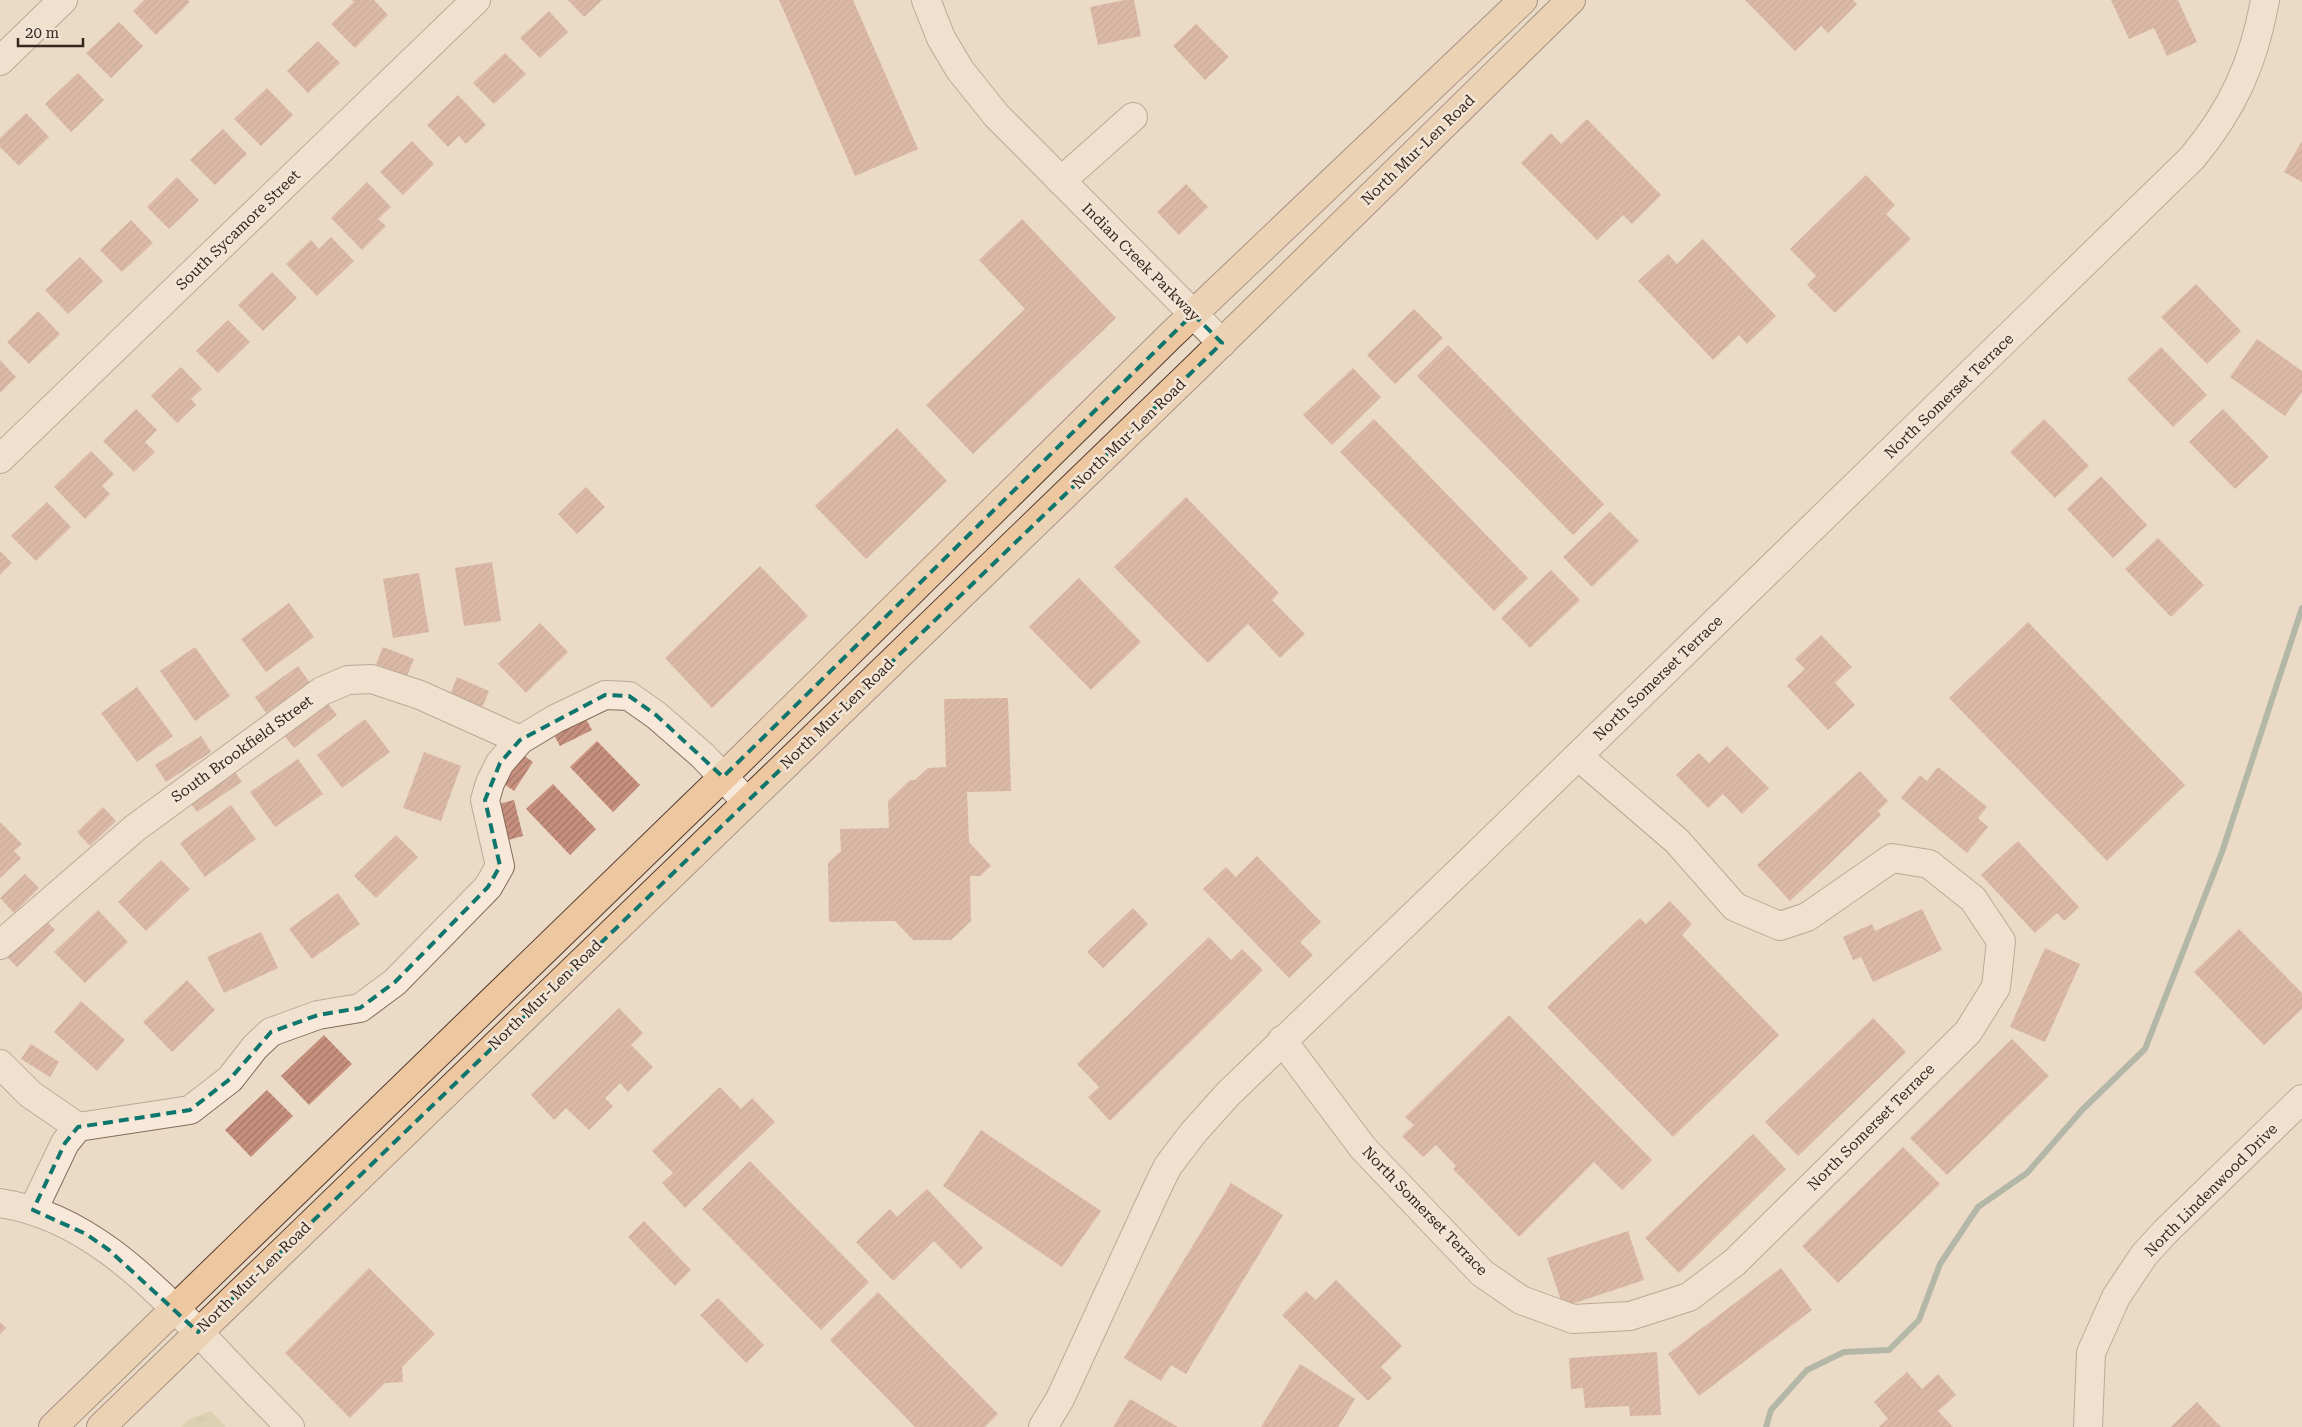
<svg xmlns="http://www.w3.org/2000/svg" width="2302" height="1427" font-family="'Roboto Serif',serif">
<style>
.grass{fill:url(#grass-tufts)}
.lines{fill:none;stroke-linecap:round;stroke-linejoin:round}
.stream{stroke:#6e8d80;stroke-width:6}
.building{fill:url(#building-hatch)}
.minor-casing{stroke:#856b5d;stroke-width:30}
.major-casing{stroke:#533b31;stroke-width:30}
.minor{stroke:#f7e8d9;stroke-width:28}
.major{stroke:#ecc7a0;stroke-width:28}
.marked{fill:none;stroke:#0f766e;stroke-width:4;stroke-dasharray:10 6;stroke-linejoin:round}
.labels{text-anchor:middle;dominant-baseline:central;stroke-width:5;stroke-linejoin:round;paint-order:stroke}
.street-label{font-size:15px;fill:#362720;stroke:#f3e5d5}
</style>
<defs>
<pattern id="grass-tufts" width="24" height="20" patternUnits="userSpaceOnUse" patternTransform="scale(1.25)"><rect width="24" height="20" fill="#c9c69a"/><path d="M3 7l-1-3M5 7V3M7 7l1-3M15 17l-1-3M17 17v-4M19 17l1-3" fill="none" stroke="#adaa84"/></pattern>
<pattern id="building-hatch" width="6" height="6" patternUnits="userSpaceOnUse" patternTransform="scale(1.25)"><rect width="6" height="6" fill="#c7907e"/><path d="M-1 1l2-2M0 6l6-6M5 7l2-2" fill="none" stroke="#a27667"/></pattern>
</defs>
<rect width="100%" height="100%" fill="#ebdac6"/>
<polygon class="grass" points="211,1411 226,1427 181,1427 189,1419"/>
<g class="lines">
<polyline class="stream" points="1766,1427 1771,1410 1807,1370 1844,1352 1889,1350 1919,1320 1940,1264 1978,1207 2027,1173 2083,1109 2145,1049 2222,852 2302,608"/>
</g>
<g class="building">
<polygon points="144,0 188,0 190,2 156,35 133,11"/>
<polygon points="352,0 374,0 388,15 355,48 331,24 354,2"/>
<polygon points="568,0 602,0 584,17"/>
<polygon points="779,0 853,0 918,149 855,176"/>
<polygon points="1125,0 1134,0 1141,36 1098,45 1090,7"/>
<polygon points="1745,0 1853,0 1857,4 1828,33 1821,26 1795,51"/>
<polygon points="2111,0 2178,0 2197,42 2167,56 2154,28 2129,39"/>
<polygon points="549,11 568,32 540,58 520,38"/>
<polygon points="119,22 143,46 111,78 86,53"/>
<polygon points="1196,24 1229,57 1205,80 1173,46"/>
<polygon points="318,41 340,63 308,93 287,71"/>
<polygon points="505,53 526,74 494,104 473,83"/>
<polygon points="78,73 104,100 71,132 45,104"/>
<polygon points="267,88 293,115 261,146 234,119"/>
<polygon points="458,95 486,125 466,144 459,136 448,147 427,125"/>
<polygon points="26,113 49,137 19,166 0,147 0,138"/>
<polygon points="1587,119 1661,195 1632,224 1623,215 1597,240 1521,163 1551,133 1561,144"/>
<polygon points="223,129 247,154 215,185 190,160"/>
<polygon points="412,141 434,164 403,195 380,172"/>
<polygon points="2302,141 2302,182 2284,172"/>
<polygon points="1866,175 1895,205 1886,214 1911,239 1835,313 1807,285 1816,276 1790,249"/>
<polygon points="177,177 199,200 169,229 147,207"/>
<polygon points="367,182 391,207 378,219 386,226 362,250 331,218"/>
<polygon points="1186,184 1208,207 1179,235 1157,212"/>
<polygon points="1022,219 1116,318 973,454 926,405 1025,309 979,260"/>
<polygon points="131,220 153,243 122,272 100,250"/>
<polygon points="331,237 354,261 317,296 286,264 311,240 319,249"/>
<polygon points="1703,239 1776,316 1747,344 1739,335 1713,360 1638,281 1668,254 1677,264"/>
<polygon points="80,257 103,281 68,314 45,290"/>
<polygon points="272,272 297,298 263,331 238,305"/>
<polygon points="2196,284 2241,331 2207,364 2161,317"/>
<polygon points="1414,309 1443,338 1395,384 1367,355"/>
<polygon points="38,311 60,334 29,364 7,342"/>
<polygon points="228,320 250,342 218,373 196,351"/>
<polygon points="2257,339 2302,371 2302,392 2285,416 2230,377"/>
<polygon points="1448,345 1604,504 1573,535 1417,376"/>
<polygon points="2161,347 2207,395 2173,427 2127,379"/>
<polygon points="0,360 16,377 0,393"/>
<polygon points="181,367 202,389 191,399 196,405 177,423 151,396"/>
<polygon points="1353,368 1381,397 1332,445 1303,415"/>
<polygon points="136,409 157,430 145,442 155,452 134,472 103,441"/>
<polygon points="2223,409 2269,457 2235,489 2189,442"/>
<polygon points="1374,419 1528,578 1494,611 1340,452"/>
<polygon points="2044,419 2089,466 2055,498 2010,452"/>
<polygon points="897,428 947,481 866,559 815,506"/>
<polygon points="91,451 114,474 102,486 110,494 85,519 54,487"/>
<polygon points="2101,476 2147,525 2113,558 2067,509"/>
<polygon points="586,487 605,507 577,534 558,514"/>
<polygon points="1186,497 1279,593 1272,600 1305,634 1280,658 1248,624 1208,663 1114,567"/>
<polygon points="47,502 71,527 36,561 11,536"/>
<polygon points="1610,512 1639,541 1592,587 1563,557"/>
<polygon points="2158,538 2204,585 2171,617 2125,569"/>
<polygon points="0,551 12,563 0,575"/>
<polygon points="492,562 501,621 464,626 455,568"/>
<polygon points="760,566 808,616 712,708 665,658"/>
<polygon points="1551,570 1580,600 1530,648 1501,618"/>
<polygon points="419,573 429,632 393,638 383,579"/>
<polygon points="1079,578 1141,642 1091,690 1029,627"/>
<polygon points="289,603 314,637 266,672 241,639"/>
<polygon points="2028,622 2185,785 2107,861 1949,698"/>
<polygon points="540,623 568,652 526,693 498,664"/>
<polygon points="1821,635 1852,667 1835,683 1855,705 1828,730 1787,686 1805,669 1795,659"/>
<polygon points="195,647 230,696 195,721 160,671"/>
<polygon points="383,647 414,659 407,676 376,664"/>
<polygon points="298,666 310,683 266,713 255,697"/>
<polygon points="457,677 489,691 482,708 450,695"/>
<polygon points="137,687 173,736 137,762 101,713"/>
<polygon points="1008,698 1011,791 967,792 969,842 991,866 980,876 970,876 971,921 951,940 913,940 895,921 829,922 828,863 841,851 840,829 889,828 888,801 910,780 915,780 928,768 946,767 944,699"/>
<polygon points="325,700 337,715 294,748 282,733"/>
<polygon points="582,712 592,730 560,746 550,728"/>
<polygon points="365,719 390,752 342,788 317,755"/>
<polygon points="201,736 211,752 166,782 155,765"/>
<polygon points="597,741 640,785 613,812 570,767"/>
<polygon points="1727,746 1769,788 1742,814 1723,794 1708,808 1676,775 1699,753 1709,763"/>
<polygon points="516,750 533,762 514,791 497,779"/>
<polygon points="424,752 461,766 441,821 403,808"/>
<polygon points="298,759 323,794 275,827 250,792"/>
<polygon points="231,766 242,782 197,812 186,797"/>
<polygon points="1938,767 1987,807 1978,818 1988,827 1967,853 1901,798 1920,775 1927,781"/>
<polygon points="1860,771 1888,801 1878,811 1881,815 1790,901 1757,865"/>
<polygon points="553,784 596,829 570,855 526,809"/>
<polygon points="514,800 523,836 504,841 495,805"/>
<polygon points="231,805 256,839 205,877 180,843"/>
<polygon points="103,807 116,821 90,846 77,832"/>
<polygon points="0,822 22,844 14,851 21,858 0,878"/>
<polygon points="396,835 418,857 376,898 354,876"/>
<polygon points="2018,841 2079,907 2064,921 2057,913 2035,933 1981,875"/>
<polygon points="1257,856 1321,922 1300,942 1313,955 1289,978 1203,889 1226,867 1236,877"/>
<polygon points="161,860 190,889 146,931 118,902"/>
<polygon points="25,874 39,888 14,913 0,898"/>
<polygon points="338,893 360,924 312,959 289,929"/>
<polygon points="1670,901 1692,924 1682,935 1779,1035 1673,1137 1547,1007 1640,918 1646,924"/>
<polygon points="1133,908 1148,924 1103,968 1087,952"/>
<polygon points="1922,909 1942,950 1873,982 1861,957 1853,960 1843,937 1872,924 1875,931"/>
<polygon points="98,910 128,942 85,983 54,952"/>
<polygon points="42,916 55,930 17,967 3,953"/>
<polygon points="2239,929 2302,993 2302,1009 2264,1045 2194,972"/>
<polygon points="261,932 278,968 224,993 207,957"/>
<polygon points="1209,937 1231,960 1242,949 1263,970 1110,1121 1088,1097 1099,1087 1077,1064"/>
<polygon points="2045,948 2080,964 2045,1042 2010,1027"/>
<polygon points="187,980 215,1010 172,1052 143,1022"/>
<polygon points="81,1001 125,1040 97,1071 54,1032"/>
<polygon points="619,1008 643,1033 631,1045 653,1067 628,1092 620,1083 605,1098 613,1106 589,1130 566,1108 554,1120 531,1095"/>
<polygon points="1509,1015 1652,1160 1622,1190 1594,1162 1519,1237 1453,1169 1456,1166 1436,1145 1423,1157 1402,1136 1414,1125 1405,1117"/>
<polygon points="1873,1018 1906,1052 1798,1156 1765,1122"/>
<polygon points="324,1035 352,1064 309,1105 281,1076"/>
<polygon points="2012,1039 2049,1076 1947,1175 1910,1138"/>
<polygon points="31,1044 59,1062 50,1077 21,1059"/>
<polygon points="720,1087 741,1109 752,1098 775,1122 685,1208 662,1183 673,1173 652,1151"/>
<polygon points="267,1090 293,1116 251,1157 225,1130"/>
<polygon points="981,1130 1101,1211 1062,1267 943,1186"/>
<polygon points="1753,1134 1786,1169 1679,1273 1645,1238"/>
<polygon points="1903,1147 1940,1184 1838,1283 1802,1246"/>
<polygon points="750,1161 869,1282 821,1330 702,1209"/>
<polygon points="1231,1183 1283,1215 1186,1374 1171,1365 1161,1381 1124,1358"/>
<polygon points="927,1189 983,1248 961,1269 934,1241 893,1281 856,1242 890,1209 897,1217"/>
<polygon points="644,1221 691,1270 675,1286 628,1237"/>
<polygon points="1628,1231 1644,1280 1563,1307 1547,1258"/>
<polygon points="369,1268 435,1334 402,1367 403,1382 385,1383 350,1418 285,1353"/>
<polygon points="1781,1268 1812,1310 1699,1396 1668,1354"/>
<polygon points="1336,1280 1402,1346 1381,1367 1392,1378 1368,1401 1282,1315 1306,1291 1316,1300"/>
<polygon points="878,1292 998,1414 985,1427 915,1427 830,1340"/>
<polygon points="718,1298 764,1345 746,1363 700,1315"/>
<polygon points="0,1322 6,1328 0,1334"/>
<polygon points="1657,1352 1661,1415 1630,1416 1629,1406 1585,1408 1583,1388 1571,1389 1569,1358"/>
<polygon points="1300,1364 1355,1399 1338,1427 1261,1427"/>
<polygon points="1907,1372 1922,1389 1938,1374 1956,1395 1938,1411 1953,1427 1879,1427 1888,1419 1874,1402"/>
<polygon points="1130,1399 1178,1427 1113,1427"/>
<polygon points="2197,1402 2221,1427 2171,1427"/>
</g>
<g class="lines">
<g class="minor-casing">
<g id="minor">
<polyline points="926,0 941,38 960,70 996,115 1222,343"/>
<polyline points="0,61 63,0"/>
<polyline points="1061,181 1133,117"/>
<polyline points="0,459 476,0"/>
<polyline points="0,945 135,828 322,691 348,680 372,679 420,695 520,740"/>
<polyline points="1282,1040 1363,1148 1482,1273 1521,1300 1573,1319 1630,1316 1689,1297 1735,1262 1968,1032 1996,987 2001,941 1973,899 1929,864 1892,858 1807,917 1780,926 1735,907 1677,841 1578,756"/>
<polyline points="0,1064 30,1094 78,1127"/>
<path d="M 0,1203 C 87,1216 149,1282 208,1342 C 235,1371 263,1399 290,1427"/>
<polyline points="33,1210 65,1143 78,1127 190,1110 230,1079 255,1047 271,1032 318,1015 360,1008 395,982 488,887 500,866 485,800 490,783 500,763 520,740 555,719 605,695 629,696 656,715 702,755 746,801"/>
<path d="M 1043,1427 L 1060,1399 L 1158,1186 L 1168,1166 L 1193,1133 L 1228,1094 L 1465,866 L 2192,158 C 2233,109 2254,62 2265,0"/>
<polyline points="2088,1427 2091,1353 2116,1297 2144,1255 2165,1232 2302,1099"/>
</g>
</g>
<g class="major-casing">
<g id="major">
<polyline points="53,1427 723,777 1170,336 1523,0"/>
<polyline points="101,1427 1199,365 1571,0"/>
</g>
</g>
<use href="#minor" class="minor"/>
<use href="#major" class="major"/>
</g>
<path d="M0 0H2302V1427H0ZM 1193,314 L 1222,343 L 198,1332 L 109,1250 L 86,1234 L 33,1210 L 65,1143 L 78,1127 L 190,1110 L 230,1079 L 271,1032 L 318,1015 L 360,1008 L 395,982 L 488,887 L 500,866 L 485,800 L 500,763 L 520,740 L 605,695 L 629,696 L 656,715 L 723,777 Z" fill="#ebdac6" fill-opacity=".55" fill-rule="evenodd"/>
<path class="marked" d="M 1193,314 L 1222,343 L 198,1332 L 109,1250 L 86,1234 L 33,1210 L 65,1143 L 78,1127 L 190,1110 L 230,1079 L 271,1032 L 318,1015 L 360,1008 L 395,982 L 488,887 L 500,866 L 485,800 L 500,763 L 520,740 L 605,695 L 629,696 L 656,715 L 723,777 Z"/>
<g class="labels">
<g class="street-label">
<text transform="translate(1418 150) rotate(-44)">North Mur-Len Road</text>
<text transform="translate(238 230) rotate(-44)">South Sycamore Street</text>
<text transform="translate(1141 262) rotate(45)">Indian Creek Parkway</text>
<text transform="translate(1949 396) rotate(-44)">North Somerset Terrace</text>
<text transform="translate(1129 434) rotate(-44)">North Mur-Len Road</text>
<text transform="translate(1658 678) rotate(-44)">North Somerset Terrace</text>
<text transform="translate(837 714) rotate(-44)">North Mur-Len Road</text>
<text transform="translate(242 749) rotate(-36)">South Brookfield Street</text>
<text transform="translate(545 995) rotate(-44)">North Mur-Len Road</text>
<text transform="translate(1871 1127) rotate(-45)">North Somerset Terrace</text>
<text transform="translate(2211 1190) rotate(-45)">North Lindenwood Drive</text>
<text transform="translate(1425 1211) rotate(46)">North Somerset Terrace</text>
<text transform="translate(254 1277) rotate(-44)">North Mur-Len Road</text>
</g>
</g>
<path d="M18 38v8h65v-8" fill="none" stroke="#362720" stroke-width="2.5"/>
<text x="25" y="38" font-size="15" fill="#362720" stroke="#f3e5d5" stroke-width="4" paint-order="stroke">20 m</text>
</svg>
